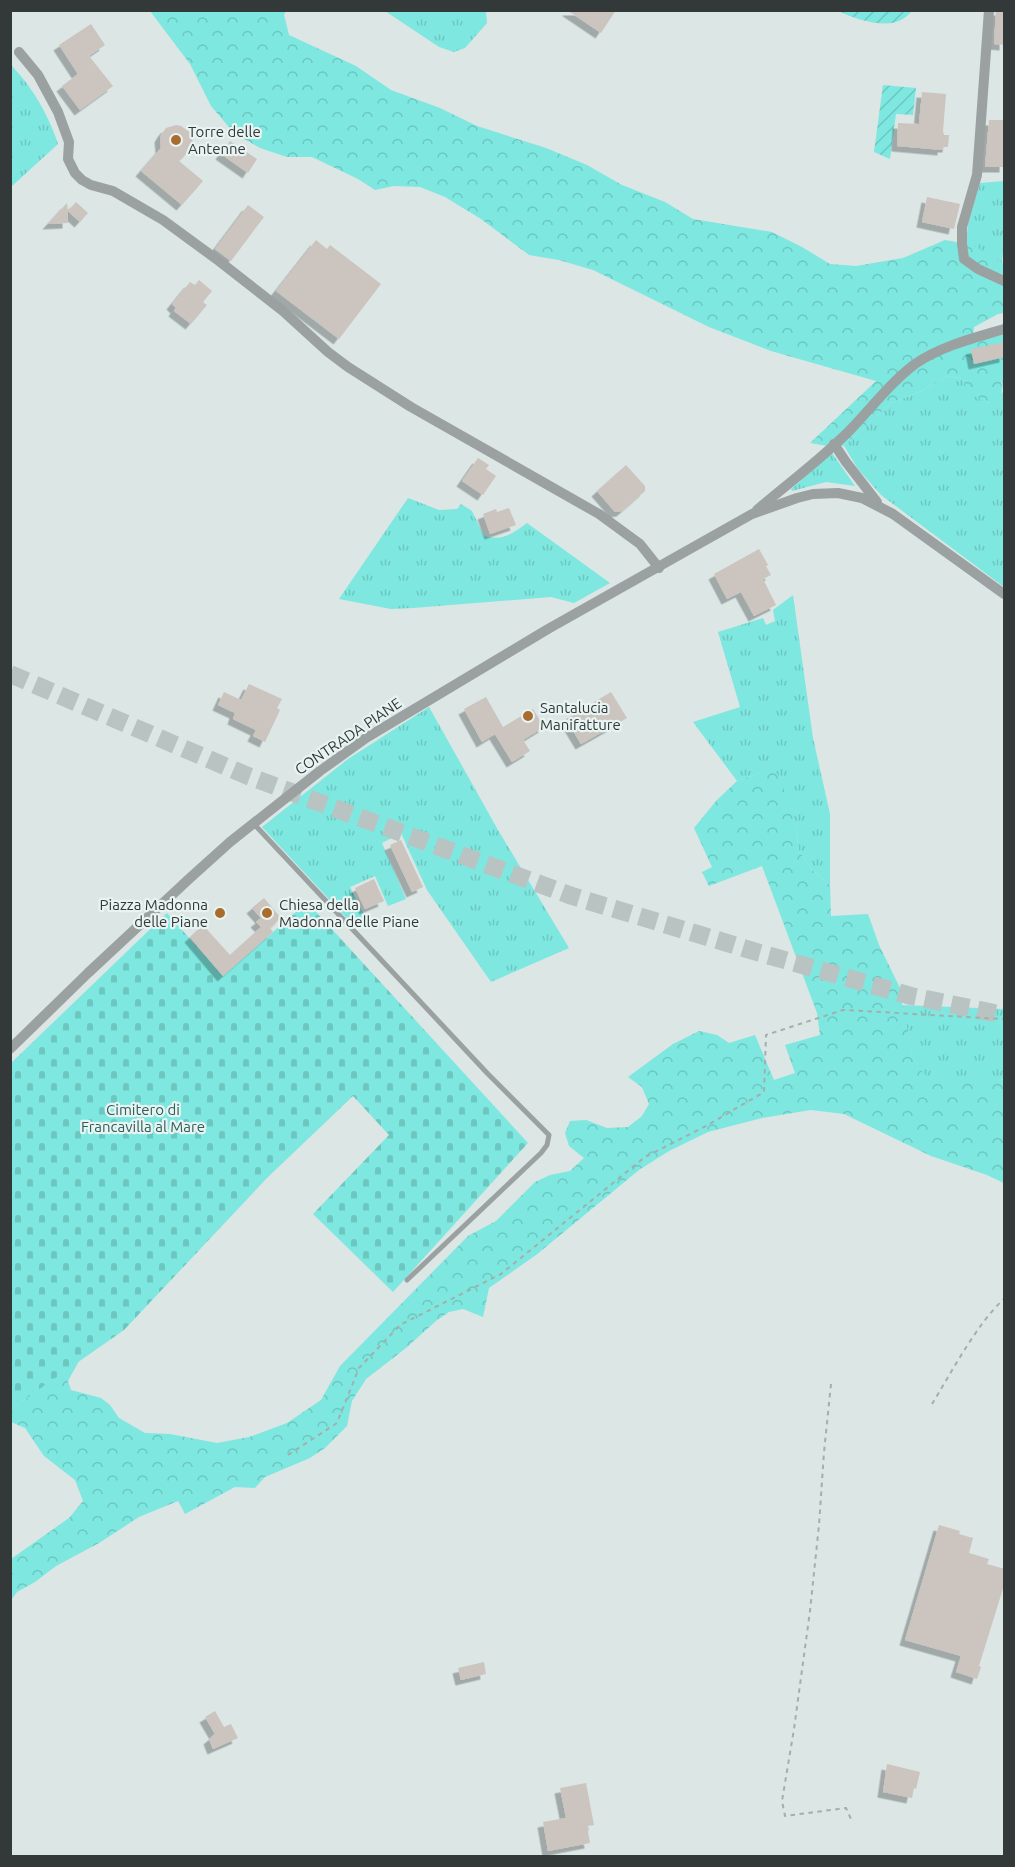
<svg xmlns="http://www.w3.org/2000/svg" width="1015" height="1867" font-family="Ubuntu,sans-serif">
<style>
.grass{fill:url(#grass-tufts)}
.forest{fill:url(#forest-crowns)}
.cemetery{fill:url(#cemetery-stones)}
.garden{fill:url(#garden-furrows)}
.building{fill:#ccc4be;filter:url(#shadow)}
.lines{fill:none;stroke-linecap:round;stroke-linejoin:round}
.highway-tunnel{stroke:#b9c3c2;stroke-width:18;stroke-dasharray:18 9;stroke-linecap:butt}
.path{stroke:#a5aead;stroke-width:2;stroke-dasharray:4.5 4.5;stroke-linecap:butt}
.lane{stroke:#9ba0a0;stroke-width:5}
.street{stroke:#9ba0a0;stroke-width:10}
.poi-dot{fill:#a86d2e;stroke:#e8f4f2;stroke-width:2}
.labels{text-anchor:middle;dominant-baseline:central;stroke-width:4.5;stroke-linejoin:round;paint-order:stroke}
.poi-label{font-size:15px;fill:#333838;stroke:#e8f4f2;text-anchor:start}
.street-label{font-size:15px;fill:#333838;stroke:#e8f4f2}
.park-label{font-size:15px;fill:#2e5d5a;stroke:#e8f4f2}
</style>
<defs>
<pattern id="grass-tufts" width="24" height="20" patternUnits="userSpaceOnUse" patternTransform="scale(1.5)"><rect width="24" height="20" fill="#7de7e0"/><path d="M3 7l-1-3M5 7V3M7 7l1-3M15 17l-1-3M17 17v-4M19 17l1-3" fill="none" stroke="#6cc7c1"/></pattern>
<pattern id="forest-crowns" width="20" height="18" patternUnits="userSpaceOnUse" patternTransform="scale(1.5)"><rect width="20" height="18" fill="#7de7e0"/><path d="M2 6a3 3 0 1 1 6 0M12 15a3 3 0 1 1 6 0" fill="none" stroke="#6cc7c1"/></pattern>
<pattern id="cemetery-stones" width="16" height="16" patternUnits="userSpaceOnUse" patternTransform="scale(1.5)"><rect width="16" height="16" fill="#7de7e0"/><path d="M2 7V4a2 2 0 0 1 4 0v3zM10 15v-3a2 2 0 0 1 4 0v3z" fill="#6cc7c1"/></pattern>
<pattern id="garden-furrows" width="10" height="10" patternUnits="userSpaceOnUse" patternTransform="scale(1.5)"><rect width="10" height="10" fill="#7de7e0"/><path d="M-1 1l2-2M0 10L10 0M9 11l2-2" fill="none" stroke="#6cc7c1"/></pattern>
<filter id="shadow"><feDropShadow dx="-5.5" dy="5.5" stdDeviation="0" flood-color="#0004"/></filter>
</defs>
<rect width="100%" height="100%" fill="#dbe6e5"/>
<g class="grass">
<polygon points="385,11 486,11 487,23 465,48 454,52 439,47"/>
<path d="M 11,65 C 33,88 48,114 58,144 L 11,187 Z"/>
<polygon points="1004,181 1004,239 1002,263 966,244 968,224 980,183"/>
<polygon points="996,370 1004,370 1004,587 881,495 858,469 844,446 891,403 919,392 948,376 960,378 976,397 989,403 1003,392 1002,382"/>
<polygon points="832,453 855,486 826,482 792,491 791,489"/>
<path d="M 408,498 L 439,510 L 457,509 L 461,504 L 472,511 L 484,536 C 503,541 512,534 527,523 L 610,583 L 574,603 L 551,597 L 413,608 L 391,609 L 339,599 Z"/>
<polygon points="793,595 813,738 830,814 830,885 814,872 799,851 796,829 760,773 737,781 693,722 740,707 718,632 763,618 766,625 775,621 773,610"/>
<polygon points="429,707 498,830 569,948 491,982 427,890 401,833 382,843 406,899 388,906 375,876 350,887 364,915 352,924 262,827 348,759"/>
<polygon points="902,1005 1004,1009 1004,1079 1000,1080 939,1080 922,1074 912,1056"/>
</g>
<g class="forest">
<path d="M 150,11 L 286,11 L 284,15 L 289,35 L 356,66 L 391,90 L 440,108 L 477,126 L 546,148 L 587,165 L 622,185 L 665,202 L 693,219 L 772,232 L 802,247 L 830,264 L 856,266 L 903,258 L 945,240 L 973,245 L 1004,264 L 1004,313 L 998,314 L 974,327 L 973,336 L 979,341 L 1004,334 L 1004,370 L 997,370 C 1002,381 1004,388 999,400 L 989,403 L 975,397 L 960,378 L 948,376 L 919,392 L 891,403 L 844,446 L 827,446 L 810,443 L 876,381 L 771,351 L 709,327 L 593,270 L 559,260 L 529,255 L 481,219 L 445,197 L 420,187 L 394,186 L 375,190 L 358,179 L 312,157 L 287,157 L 260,148 L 234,133 L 211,106 L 190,64 Z"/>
<polygon points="760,773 777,773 781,780 796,829 799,851 814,872 830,885 831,916 868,914 879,945 901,990 902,1005 905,1014 912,1056 922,1073 939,1080 1000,1080 1004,1079 1004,1183 987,1175 931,1156 844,1114 811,1110 762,1118 708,1132 669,1151 639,1170 536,1255 489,1288 483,1317 463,1309 449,1312 436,1321 406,1348 366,1379 352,1401 347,1426 325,1448 310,1458 265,1477 255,1488 235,1487 185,1514 178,1501 139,1517 99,1543 56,1566 35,1582 17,1592 11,1600 11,1559 69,1518 83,1501 75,1480 44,1456 25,1428 11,1422 11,1409 79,1361 68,1381 71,1390 101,1398 110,1405 119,1418 145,1433 170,1434 217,1443 249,1437 287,1423 321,1400 340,1366 468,1236 496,1221 535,1182 550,1175 570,1171 584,1158 569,1146 565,1133 570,1121 586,1120 607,1128 628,1127 642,1116 649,1104 642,1087 628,1077 673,1044 699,1031 717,1035 729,1043 755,1035 774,1080 795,1073 785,1045 820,1035 817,1013 762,866 709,886 702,872 712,867 694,828 716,801 737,781"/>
</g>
<polygon class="cemetery" points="307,902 528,1143 393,1292 313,1214 389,1135 353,1096 267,1178 124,1330 11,1409 11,1063 167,913 223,976"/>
<g class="garden">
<path d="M 839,11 L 912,11 C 909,14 905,18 901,20 C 885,29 854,19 839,11 Z"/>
<polygon points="883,85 916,88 913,115 896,114 890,159 874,152"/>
</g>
<g class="building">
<polygon points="567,10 616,10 601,33"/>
<polygon points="996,10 1005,10 1005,45 994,44"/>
<polygon points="91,24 105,45 89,56 113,86 80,110 62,86 78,74 59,45"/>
<polygon points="922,92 946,94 943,131 944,135 949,135 948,147 943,147 943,150 897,146 898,123 919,124"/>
<polygon points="989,120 1005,120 1005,167 985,167"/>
<polygon points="176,125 181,126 190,132 193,142 189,151 179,161 203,181 182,205 141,171 161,148 160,137 163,132 166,128"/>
<polygon points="230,141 257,159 248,173 221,154"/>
<polygon points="927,197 960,204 954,229 922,222"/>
<polygon points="76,202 88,213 80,222 68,211 68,223 48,224 67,203 68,211"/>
<polygon points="248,205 264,217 231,261 215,249"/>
<polygon points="316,240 327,249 330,245 381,284 339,339 276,291"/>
<polygon points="199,280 212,291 203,302 207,305 191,324 174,311 176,308 172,304 190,282 195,285"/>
<polygon points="1005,342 1005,357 974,364 971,349"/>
<polygon points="478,458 489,465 486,469 496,476 483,495 462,481"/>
<polygon points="626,465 645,486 645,491 622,511 615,512 597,491"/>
<polygon points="509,508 516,525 490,534 483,514 496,509 497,512"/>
<polygon points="759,549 768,565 766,566 771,575 763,579 776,605 754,616 741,592 727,599 714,574"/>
<polygon points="249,684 282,699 277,708 280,710 265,742 253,736 256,730 233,719 235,713 218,705 224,692 241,700"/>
<polygon points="611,692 627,718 581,744 566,719"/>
<polygon points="486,697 503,727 533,709 544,727 523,740 530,751 512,762 495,734 482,742 464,709"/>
<polygon points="401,840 423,887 412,892 390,845"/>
<polygon points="374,879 384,901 365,909 355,888"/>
<polygon points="264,898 281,918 270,928 273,932 223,976 190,937 203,925 230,955 261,927 256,922 261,918 252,908"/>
<polygon points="939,1525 960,1531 959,1534 973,1538 969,1553 989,1559 987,1564 1005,1569 1005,1582 979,1666 981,1667 977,1679 956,1672 961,1656 905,1640"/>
<polygon points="484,1662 486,1674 461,1680 458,1668"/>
<polygon points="215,1711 224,1727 231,1724 238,1738 213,1749 209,1739 215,1734 205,1717"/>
<polygon points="887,1764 920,1772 916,1789 914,1788 912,1798 883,1792"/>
<polygon points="586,1783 594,1825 587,1826 590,1843 548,1851 543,1822 566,1818 560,1788"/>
</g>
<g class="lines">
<polyline class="highway-tunnel" points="10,674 248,776 572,896 760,953 911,996 1004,1015"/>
<g class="path">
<polyline points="831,1384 824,1452 819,1525 810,1611 794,1729 782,1801 785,1816 846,1808 851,1819"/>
<path d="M 932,1404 C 951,1373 978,1322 1004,1299"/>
<polyline points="288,1455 337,1423 359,1368 400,1325 501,1274 645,1157 706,1126 764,1092 766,1035 843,1010 1004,1019"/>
</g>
<polyline class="lane" points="254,824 488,1074 549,1135 547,1145 541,1153 407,1280"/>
<g class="street">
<polyline points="989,10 977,175 962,227 962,244 964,259 978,269 1004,281"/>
<polyline points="19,52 38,75 58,112 69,142 68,159 75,173 82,180 91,185 113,191 163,220 219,261 283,311 328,352 348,367 411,407 599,514 640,544 659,568"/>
<polyline points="834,444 846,462 877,502"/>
<path d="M 757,510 C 788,483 822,459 851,429 C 872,407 890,383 915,364 C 941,346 974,338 1004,329"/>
<polyline points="10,1049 88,973 190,878 230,842 320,771 366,738 548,629 752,514 797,498 813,494 838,493 862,498 893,514 1004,594"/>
</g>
</g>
<g class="poi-dot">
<circle cx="176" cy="140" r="6"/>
<circle cx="528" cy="716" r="6"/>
<circle cx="220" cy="913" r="6"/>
<circle cx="267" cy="913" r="6"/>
</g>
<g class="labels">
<g class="poi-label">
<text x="188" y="131">Torre delle<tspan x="188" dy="17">Antenne</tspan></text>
<text x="540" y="707">Santalucia<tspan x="540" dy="17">Manifatture</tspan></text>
<text x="208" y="904" text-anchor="end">Piazza Madonna<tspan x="208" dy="17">delle Piane</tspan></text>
<text x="279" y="904">Chiesa della<tspan x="279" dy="17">Madonna delle Piane</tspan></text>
</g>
<g class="street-label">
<text transform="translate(348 736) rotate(-34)">CONTRADA PIANE</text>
</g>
<g class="park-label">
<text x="143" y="1109">Cimitero di<tspan x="143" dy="17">Francavilla al Mare</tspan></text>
</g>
</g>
<rect width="1015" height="1867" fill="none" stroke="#333838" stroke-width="24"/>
</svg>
